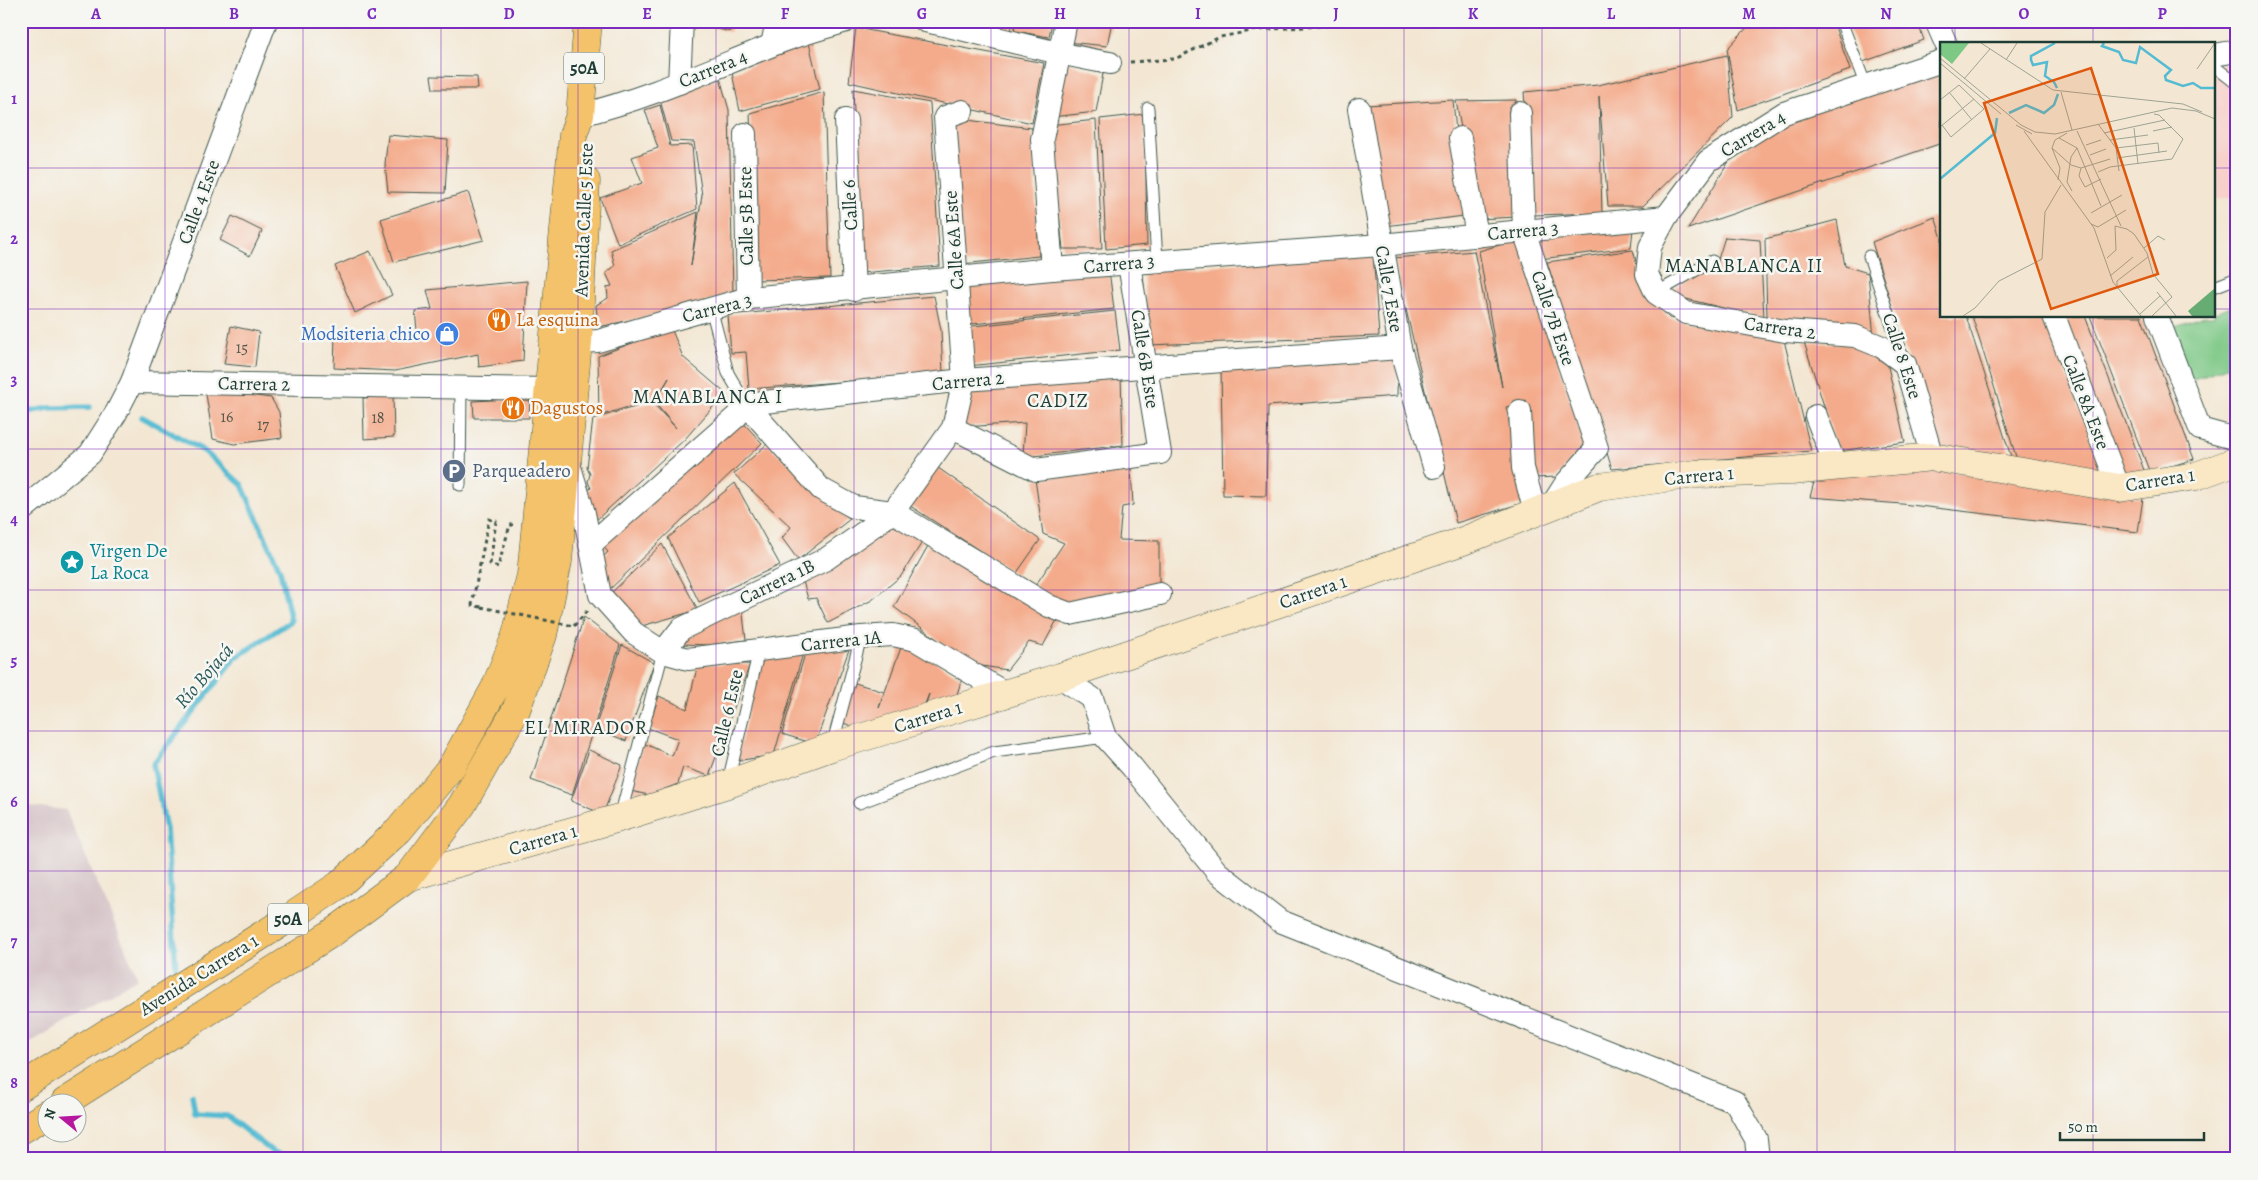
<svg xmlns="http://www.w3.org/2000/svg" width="2258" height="1180" font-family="Alegreya,serif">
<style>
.built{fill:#f7d0cb}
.industrial{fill:#d2bec2}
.green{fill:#7ec886;stroke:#4e825d}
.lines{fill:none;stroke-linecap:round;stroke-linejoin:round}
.stream{stroke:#54bbd2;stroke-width:5.5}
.building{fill:#f4ab8b}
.lane-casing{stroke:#3f564c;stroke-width:13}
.street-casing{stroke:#3f564c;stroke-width:24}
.secondary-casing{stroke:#3f564c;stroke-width:29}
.primary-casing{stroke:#3f564c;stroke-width:29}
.path{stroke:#3f564c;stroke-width:3;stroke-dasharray:4 4;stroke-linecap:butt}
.lane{stroke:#fff;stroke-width:11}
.street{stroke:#fff;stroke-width:22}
.secondary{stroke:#fae7c3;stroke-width:28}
.primary{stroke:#f3c26a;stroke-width:28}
.path-bridge{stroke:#3f564c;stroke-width:3;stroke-dasharray:4 4;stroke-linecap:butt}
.grid{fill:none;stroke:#7b2cbf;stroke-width:1;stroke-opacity:0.55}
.labels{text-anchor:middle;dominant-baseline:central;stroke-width:5;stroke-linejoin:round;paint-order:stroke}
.number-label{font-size:16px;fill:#54584a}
.shield{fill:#f6f6f2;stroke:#60746d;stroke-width:1}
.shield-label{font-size:18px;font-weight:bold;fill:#1f3d34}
.street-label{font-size:19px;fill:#1f3d34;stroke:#f6f6f2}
.food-label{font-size:19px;fill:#c56008;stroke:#f6f6f2;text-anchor:start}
.shop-label{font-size:19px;fill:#366cbe;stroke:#f6f6f2;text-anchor:end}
.service-label{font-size:19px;fill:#4e5e75;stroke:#f6f6f2;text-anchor:start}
.culture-label{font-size:19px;fill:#0d838f;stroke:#f6f6f2;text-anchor:start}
.neighbourhood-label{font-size:20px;letter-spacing:1px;fill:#1f3d34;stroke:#f6f6f2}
.water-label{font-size:20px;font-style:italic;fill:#2c5c5c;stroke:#f6f6f2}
.inset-river{fill:none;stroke:#54bbd2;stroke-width:2.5}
.inset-road{fill:none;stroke:#9ea393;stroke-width:1}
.view{fill:#de580e;fill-opacity:0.15;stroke:#de580e;stroke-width:2.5}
.inset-edge{fill:none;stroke:#1f3d34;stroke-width:2.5}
.neatline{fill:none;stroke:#7b2cbf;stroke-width:2}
.grid-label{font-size:16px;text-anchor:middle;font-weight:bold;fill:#7b2cbf}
</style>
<rect width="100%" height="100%" fill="#f6f6f2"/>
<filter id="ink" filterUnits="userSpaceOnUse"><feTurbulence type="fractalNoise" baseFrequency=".02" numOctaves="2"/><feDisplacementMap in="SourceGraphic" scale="10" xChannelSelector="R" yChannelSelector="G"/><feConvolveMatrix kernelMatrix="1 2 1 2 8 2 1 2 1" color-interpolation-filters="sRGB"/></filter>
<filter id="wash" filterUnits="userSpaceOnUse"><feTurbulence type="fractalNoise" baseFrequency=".0096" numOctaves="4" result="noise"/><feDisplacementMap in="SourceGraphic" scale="20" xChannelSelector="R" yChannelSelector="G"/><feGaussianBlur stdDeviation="1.12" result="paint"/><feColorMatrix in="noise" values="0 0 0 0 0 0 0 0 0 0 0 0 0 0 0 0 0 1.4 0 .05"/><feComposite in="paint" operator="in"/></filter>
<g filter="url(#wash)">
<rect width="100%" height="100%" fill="#f3e7d3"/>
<polygon class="built" points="2237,60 2237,197 2214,199 2214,68"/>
<polygon class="industrial" points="21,805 66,810 138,978 21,1048"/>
<polygon class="green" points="2237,305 2237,363 2191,380 2172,327 2204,316 2214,316 2214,313"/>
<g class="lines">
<g class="stream">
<polyline points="21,413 49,408 90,407"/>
<polyline points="142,417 204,451 242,485 280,570 291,621 235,658 153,764 166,829 176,969"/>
<polyline points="192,1095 195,1114 227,1116 273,1152 300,1159"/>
</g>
</g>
<g id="blocks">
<g class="building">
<polygon points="688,21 732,21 730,32"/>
<polygon points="979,21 1013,21 1011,30"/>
<polygon points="1016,21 1052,21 1049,37 1014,31"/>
<polygon points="1071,21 1112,21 1107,46 1067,42"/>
<polygon points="1753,21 1833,21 1850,70 1738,110 1727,49"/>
<polygon points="1846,21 1917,21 1924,40 1863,62 1863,66"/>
<polygon points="856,28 1044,63 1032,123 849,82"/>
<polygon points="809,43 820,89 740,111 732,73"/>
<polygon points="1727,55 1733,117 1643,206 1608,206 1599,96 1602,213 1533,215 1524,92 1598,85"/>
<polygon points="1063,61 1103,74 1096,112 1052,117"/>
<polygon points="1940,69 1942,143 1688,229 1731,158 1795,117"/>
<polygon points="431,76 477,77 478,89 433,89"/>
<polygon points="720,78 729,110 733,293 684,309 598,327 596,305 608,298 607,287 612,286 606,273 615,266 611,250 698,212 691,266 702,195 694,142 671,141 660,100"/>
<polygon points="853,89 930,103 940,266 861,273"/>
<polygon points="824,92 830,278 756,280 750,113"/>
<polygon points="1453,100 1464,216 1385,226 1366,105"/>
<polygon points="1516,100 1518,217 1478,219 1456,101"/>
<polygon points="660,105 670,146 692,145 697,209 618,244 600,198 642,183 632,157 658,148 645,110"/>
<polygon points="1145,114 1147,245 1106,249 1100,119"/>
<polygon points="950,118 1032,128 1039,256 962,264"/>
<polygon points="1096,120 1102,249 1063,249 1049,125"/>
<polygon points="388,135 448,140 445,193 388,192 385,164"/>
<polygon points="468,192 484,240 394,262 381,219"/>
<polygon points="232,216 262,231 250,256 220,240"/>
<polygon points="1935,217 1942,238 1942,316 1966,316 2013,463 1936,448 1872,242"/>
<polygon points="1837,220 1845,266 1868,273 1874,338 1767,318 1765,239"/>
<polygon points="1633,229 1631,248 1540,259 1534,237"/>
<polygon points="1725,237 1760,240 1764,318 1666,294 1685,280 1715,269"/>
<polygon points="1520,239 1584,445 1557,477 1533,478 1526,400 1506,407 1526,502 1456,523 1394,258 1474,251 1502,387 1479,251"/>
<polygon points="1633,250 1643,288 1669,318 1783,336 1811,451 1612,469 1547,262"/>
<polygon points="370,251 392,295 355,313 335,266"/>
<polygon points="1373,251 1379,336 1148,345 1143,272"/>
<polygon points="1109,270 1114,309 963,325 958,286"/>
<polygon points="527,281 523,361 479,367 478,354 395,371 334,368 335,336 418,339 415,311 432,309 427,290"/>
<polygon points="934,296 941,330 943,374 749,389 746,352 731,353 728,315"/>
<polygon points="1115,311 1120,350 968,366 964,327"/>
<polygon points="1972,316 2045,316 2103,472 2018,463"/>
<polygon points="2059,316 2085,316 2144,470 2121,478"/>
<polygon points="2090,316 2141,316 2194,459 2150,473"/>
<polygon points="231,326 259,332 255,367 224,364"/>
<polygon points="671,328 683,357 725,393 685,439 595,521 586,492 591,488 588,482 590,474 587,468 593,419 652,402 676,428 655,403 669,378 657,398 599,416 598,356"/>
<polygon points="1804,342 1862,345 1887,362 1905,442 1838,451"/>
<polygon points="1398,353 1397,396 1268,406 1266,496 1223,495 1221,367"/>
<polygon points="1121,376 1123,445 1026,457 1023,455 1025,423 963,427 964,391"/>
<polygon points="206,394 241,394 271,398 279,412 282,438 234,444 213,439"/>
<polygon points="393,396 394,437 364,439 363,398"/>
<polygon points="530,398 529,418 474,418 473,401"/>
<polygon points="737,416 762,443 607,592 598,562 608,552 602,545"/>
<polygon points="767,444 850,519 798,560 782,538 791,527 734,474"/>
<polygon points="934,465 1040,540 1016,574 904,502"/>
<polygon points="1919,467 2143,498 2138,532 1902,504 1810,497 1816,475"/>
<polygon points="1131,468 1133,505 1122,507 1119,540 1159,541 1159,583 1075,613 1035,586 1064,543 1043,534 1035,479"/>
<polygon points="735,483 780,565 699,602 668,538"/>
<polygon points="893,514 926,536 901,576 872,600 828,623 816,598 808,599 801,574"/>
<polygon points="662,544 698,610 638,627 607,597"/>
<polygon points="929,544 1058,618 1043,646 1029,642 1007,670 970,664 894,607"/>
<polygon points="742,606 746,640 708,645 683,644 683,630"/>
<polygon points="584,617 620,645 572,795 531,780"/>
<polygon points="903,642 962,678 955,701 925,707 929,694 920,716 851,726 841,722 852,682 884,692 879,708"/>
<polygon points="851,644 815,744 782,734 806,650"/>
<polygon points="622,645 654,663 626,741 595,728"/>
<polygon points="803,653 774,755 736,761 762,657"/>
<polygon points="698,664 750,664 709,776 683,767 678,784 649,795 630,791 643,743 672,756 678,739 648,728 659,696 687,709"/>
<polygon points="589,750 622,765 603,814 571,801"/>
</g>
</g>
</g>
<g filter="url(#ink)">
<use href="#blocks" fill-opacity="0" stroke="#3f564c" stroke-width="1"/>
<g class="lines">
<g class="lane-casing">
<g id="lane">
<polyline points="1841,21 1866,86"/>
<polyline points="2214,66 2237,84"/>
<polyline points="1148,108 1157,261"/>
<polyline points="1869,256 1903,359"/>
<polyline points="2214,287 2237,278"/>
<polyline points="1656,293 1712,261"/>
<polyline points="711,308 728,373 746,404"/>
<polyline points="460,485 461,388"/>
<polyline points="832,746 861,637"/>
<polyline points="728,782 759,650"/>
<polyline points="859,803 994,752 1105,737"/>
<polyline points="620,817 663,652"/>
</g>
</g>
<g class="street-casing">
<g id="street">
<path d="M 925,21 C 988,34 1047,53 1110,63"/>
<polyline points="1936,21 1946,44"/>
<polyline points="772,45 777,21"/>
<polyline points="2214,55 2237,51"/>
<polyline points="679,83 682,21"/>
<polyline points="1359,109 1400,348 1434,467"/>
<polyline points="1520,113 1524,231 1597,448 1566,483 1552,505"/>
<path d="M 580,115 C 646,99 707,71 770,46 C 794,36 821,29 846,21"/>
<polyline points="846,120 854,290"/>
<polyline points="745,134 748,298"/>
<polyline points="1460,138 1477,236"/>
<polyline points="1052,269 1042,139 1066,21"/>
<polyline points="2054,316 2119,488"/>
<polyline points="2157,316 2200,429 2229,437 2237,436"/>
<polyline points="578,342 598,341 748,298 1052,269 1381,245 1666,217"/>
<polyline points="132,382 548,389"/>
<polyline points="746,404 821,489 854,507 893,512 1049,606 1070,614 1160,594"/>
<polyline points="1520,411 1523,468 1535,512"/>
<polyline points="1816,416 1836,467"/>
<polyline points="953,428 1036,470 1160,453 1129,264"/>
<polyline points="1932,457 1905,364 1882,347 1855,336 1785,331 1686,313 1656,293 1647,274 1650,247 1666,217 1708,161 1784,113 1942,61"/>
<polyline points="569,464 584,513 600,595 634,633 663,652 688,659 861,637 893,635 916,640 1005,693"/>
<polyline points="21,511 90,454 116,413 132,382 266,21"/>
<polyline points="590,545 737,416 746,404 964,380 1400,348"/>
<polyline points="663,652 681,629 826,559 893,512 953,428 964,380 945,117 962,111"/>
<polyline points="1060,677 1092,698 1105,737 1132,767 1217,872 1280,921 1735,1102 1756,1139 1758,1159"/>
</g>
</g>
<g class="secondary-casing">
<polyline id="secondary" points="408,877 619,818 728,784 831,747 1060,677 1463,541 1599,487 1696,474 1791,471 1932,457 2119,488 2196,476 2237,461"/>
</g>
<g class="primary-casing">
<g id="primary">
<polyline points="21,1087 291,917 339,885 399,830 452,766 495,688 516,635 531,575 573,135 580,115 588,21"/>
<polyline points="65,1102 332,933 408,877 462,805 516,710 543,635 558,561 578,342 586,181"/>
<polyline points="21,1130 48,1114"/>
</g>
</g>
<g class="path">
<polyline points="1130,62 1175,59 1220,37 1257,30 1337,25 1353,21"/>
<polyline points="481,607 472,605 489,519 496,521 490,564 498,567 510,525 513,525"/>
<polyline points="574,626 587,611"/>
</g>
<use href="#lane" class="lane"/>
<use href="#street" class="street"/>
<use href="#secondary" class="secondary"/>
<use href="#primary" class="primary"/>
<polyline class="path-bridge" points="481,607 574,626"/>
</g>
</g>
<path class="grid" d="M 165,21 L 165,1159M 303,21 L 303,1159M 441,21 L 441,1159M 578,21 L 578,1159M 716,21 L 716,1159M 854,21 L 854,1159M 991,21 L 991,1159M 1129,21 L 1129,1159M 1267,21 L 1267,1159M 1404,21 L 1404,1159M 1542,21 L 1542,1159M 1680,21 L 1680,1159M 1817,21 L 1817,1159M 1955,21 L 1955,44M 2093,21 L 2093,44M 21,168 L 1942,168M 2214,168 L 2237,168M 21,309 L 1942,309M 2214,309 L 2237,309M 1955,316 L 1955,1159M 2093,316 L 2093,1159M 21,449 L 2237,449M 21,590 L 2237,590M 21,731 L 2237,731M 21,871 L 2237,871M 21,1012 L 2237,1012"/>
<defs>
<g id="restaurant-disc" transform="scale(1.25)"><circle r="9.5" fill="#e8710a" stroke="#f6f6f2"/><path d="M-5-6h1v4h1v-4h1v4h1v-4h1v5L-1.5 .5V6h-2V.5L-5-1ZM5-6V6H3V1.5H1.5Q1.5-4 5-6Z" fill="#fff"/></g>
<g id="shop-disc" transform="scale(1.25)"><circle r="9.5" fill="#3f7fe0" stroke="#f6f6f2"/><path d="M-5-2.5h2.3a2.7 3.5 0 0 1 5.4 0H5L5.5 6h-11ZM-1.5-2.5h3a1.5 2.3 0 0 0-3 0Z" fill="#fff"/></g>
<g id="parking-disc" transform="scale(1.25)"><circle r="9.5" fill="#5c6f8a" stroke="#f6f6f2"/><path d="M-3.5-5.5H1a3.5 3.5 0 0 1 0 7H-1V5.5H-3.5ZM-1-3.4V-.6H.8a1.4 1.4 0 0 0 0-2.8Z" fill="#fff"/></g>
<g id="sight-disc" transform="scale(1.25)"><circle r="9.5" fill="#0f9aa8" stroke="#f6f6f2"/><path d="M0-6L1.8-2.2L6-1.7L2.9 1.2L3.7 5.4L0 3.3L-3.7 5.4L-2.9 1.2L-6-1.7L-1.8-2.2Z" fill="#fff"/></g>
</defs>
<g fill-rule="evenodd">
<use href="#restaurant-disc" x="499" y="320"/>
<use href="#shop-disc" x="447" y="334"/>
<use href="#restaurant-disc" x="513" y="408"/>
<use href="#parking-disc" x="454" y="471"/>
<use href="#sight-disc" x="72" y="562"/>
</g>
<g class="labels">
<g class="number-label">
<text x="242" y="348">15</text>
<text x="227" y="417">16</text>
<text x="378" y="418">18</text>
<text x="263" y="425">17</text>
</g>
<g class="shield">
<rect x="564" y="52.5" width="40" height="31" rx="4"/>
<rect x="268" y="903.5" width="40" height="31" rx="4"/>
</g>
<g class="shield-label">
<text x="584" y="68">50A</text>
<text x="288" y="919">50A</text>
</g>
<g class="street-label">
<text transform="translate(713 69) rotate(-22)">Carrera 4</text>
<text transform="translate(1753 134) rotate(-31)">Carrera 4</text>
<text transform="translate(199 202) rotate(-70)">Calle 4 Este</text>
<text transform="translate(850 205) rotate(-93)">Calle 6</text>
<text transform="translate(746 216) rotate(-91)">Calle 5B Este</text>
<text transform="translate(584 220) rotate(-88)">Avenida Calle 5 Este</text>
<text transform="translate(1523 231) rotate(-5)">Carrera 3</text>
<text transform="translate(954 240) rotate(-94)">Calle 6A Este</text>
<text transform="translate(1119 264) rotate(-5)">Carrera 3</text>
<text transform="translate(1389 289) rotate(80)">Calle 7 Este</text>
<text transform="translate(717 308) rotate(-14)">Carrera 3</text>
<text transform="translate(1553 318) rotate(71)">Calle 7B Este</text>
<text transform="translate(1780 328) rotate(8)">Carrera 2</text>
<text transform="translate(1902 356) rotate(72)">Calle 8 Este</text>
<text transform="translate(1145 359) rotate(81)">Calle 6B Este</text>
<text transform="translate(968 381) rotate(-5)">Carrera 2</text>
<text transform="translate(254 384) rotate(1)">Carrera 2</text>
<text transform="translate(2086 402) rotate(69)">Calle 8A Este</text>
<text transform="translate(1699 476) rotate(-5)">Carrera 1</text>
<text transform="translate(2160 480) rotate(-9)">Carrera 1</text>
<text transform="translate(777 582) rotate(-26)">Carrera 1B</text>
<text transform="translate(1313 592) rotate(-19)">Carrera 1</text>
<text transform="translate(841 641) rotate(-6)">Carrera 1A</text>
<text transform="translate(727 713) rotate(-77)">Calle 6 Este</text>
<text transform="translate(928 717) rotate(-17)">Carrera 1</text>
<text transform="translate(543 840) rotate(-16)">Carrera 1</text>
<text transform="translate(199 975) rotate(-32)">Avenida Carrera 1</text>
</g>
<g class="food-label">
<text x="516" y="320">La esquina</text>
<text x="530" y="408">Dagustos</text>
</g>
<g class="shop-label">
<text x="430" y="334">Modsiteria chico</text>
</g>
<g class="service-label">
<text x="472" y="471">Parqueadero</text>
</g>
<g class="culture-label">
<text x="90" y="551">Virgen De<tspan x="90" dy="22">La Roca</tspan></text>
</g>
<g class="neighbourhood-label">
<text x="1744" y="265">MANABLANCA II</text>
<text x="708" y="396">MANABLANCA I</text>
<text x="1058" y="400">CADIZ</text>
<text x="586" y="727">EL MIRADOR</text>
</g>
<g class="water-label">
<text transform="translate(204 676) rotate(-49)">Río Bojacá</text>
</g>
</g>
<g transform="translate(1940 42)">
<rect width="275" height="275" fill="#f3e7d3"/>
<path d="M 0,1 L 29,1 L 12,22 L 0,12 Z" fill="#7ec886"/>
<path d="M 275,246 L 275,274 L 252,274 L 248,269 Z" fill="#66ac73"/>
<path class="inset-river" d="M 115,1 L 91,14 L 91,18 L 93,23 L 107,20 L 105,34 L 114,40 L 117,46M 164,1 L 162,4 L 179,10 L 183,18 L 196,21 L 200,5 L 231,28 L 225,34 L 226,38 L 243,44 L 253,41 L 261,46 L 275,46M 69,71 L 86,63 L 104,71 L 114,63 L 118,52M 0,137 L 55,91 L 57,76"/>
<path class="inset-road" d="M 41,1 L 113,48 L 243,62 L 262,70M 0,16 L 81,83 L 95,90 L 115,92 L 232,66 L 256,69 L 275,77M 66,18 L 77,1M 0,21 L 61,72M 257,27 L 275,1M 24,37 L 50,7M 9,50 L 32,78M 121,50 L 132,88M 0,58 L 19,43M 158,82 L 176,106 L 179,129M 2,83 L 11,95 L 44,67 L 19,43M 76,83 L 92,92M 0,85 L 34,57M 194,86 L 198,122M 84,89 L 154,186 L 173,240 L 201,274M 137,89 L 181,184M 213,89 L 232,85M 164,91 L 225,78M 119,96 L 137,106 L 161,164M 170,98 L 208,93M 146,103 L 161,98M 112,106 L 131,123 L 141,126 L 170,117M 112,106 L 120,126 L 118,138M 112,106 L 115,98 L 127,91M 176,106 L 218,101 L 219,111M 150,113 L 166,107M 177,116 L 227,109M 141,126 L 139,134 L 145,145 L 161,137M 158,130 L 170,125 L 232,117 L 243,97 L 219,73 L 214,72M 132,149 L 127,140 L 131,115 L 137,106M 151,171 L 182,153M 151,182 L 158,185 L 186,168M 204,206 L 218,194 L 225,198M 167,216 L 176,208 L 175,184 L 187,187 L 194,192 L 207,211 L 213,232 L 232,255 L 212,274M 170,234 L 193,215M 177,246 L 177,239 L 208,215M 217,250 L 236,274M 200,272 L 220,254M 23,274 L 35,266 L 59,239 L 102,217 L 105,170 L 121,143"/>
<path class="view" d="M 151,26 L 218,232 L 111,267 L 44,61 Z"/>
<rect width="275" height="275" class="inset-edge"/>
</g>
<rect width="2258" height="1180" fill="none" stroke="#f6f6f2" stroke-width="55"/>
<g transform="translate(62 1118) rotate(288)"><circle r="24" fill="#f6f6f2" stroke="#a0aca6"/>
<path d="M0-4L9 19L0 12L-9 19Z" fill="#b5179e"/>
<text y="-8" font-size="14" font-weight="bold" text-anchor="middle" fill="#1f3d34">N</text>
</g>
<path d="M2060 1132v8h144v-8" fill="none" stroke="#1f3d34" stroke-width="2.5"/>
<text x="2068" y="1132" font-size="15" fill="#1f3d34" stroke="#f6f6f2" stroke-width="4" paint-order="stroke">50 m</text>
<rect x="28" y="28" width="2202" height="1124" class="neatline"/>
<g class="grid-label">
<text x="96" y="19">A</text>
<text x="234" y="19">B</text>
<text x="372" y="19">C</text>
<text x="509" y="19">D</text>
<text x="647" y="19">E</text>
<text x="785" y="19">F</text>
<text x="922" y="19">G</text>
<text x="1060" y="19">H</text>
<text x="1198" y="19">I</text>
<text x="1336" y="19">J</text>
<text x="1473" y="19">K</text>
<text x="1611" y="19">L</text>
<text x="1749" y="19">M</text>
<text x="1886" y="19">N</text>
<text x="2024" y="19">O</text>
<text x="2162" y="19">P</text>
<text x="14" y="104">1</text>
<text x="14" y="244">2</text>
<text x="14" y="385">3</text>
<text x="14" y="525">4</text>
<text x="14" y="666">5</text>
<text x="14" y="807">6</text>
<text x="14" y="947">7</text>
<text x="14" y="1088">8</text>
</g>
</svg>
